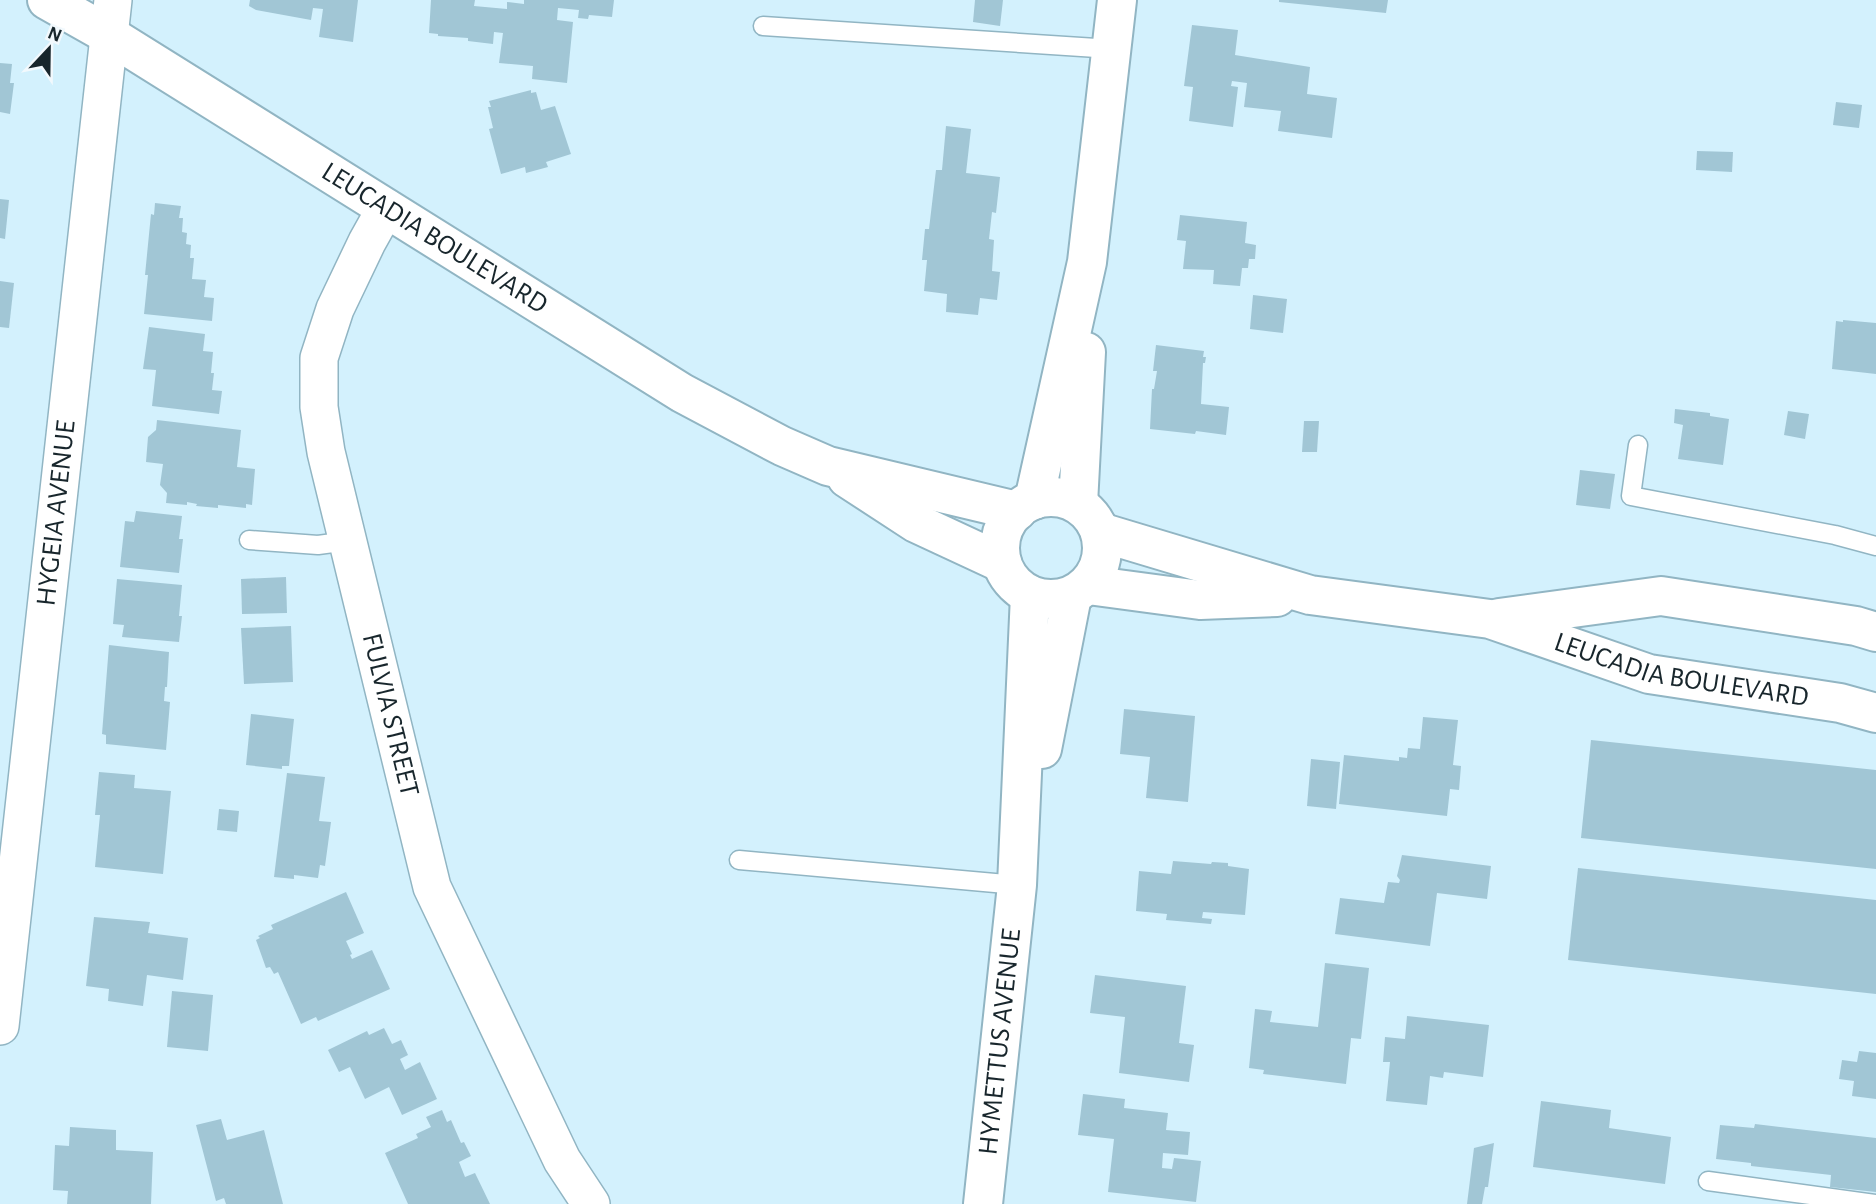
<svg xmlns="http://www.w3.org/2000/svg" width="1876" height="1204" font-family="'Alegreya Sans',sans-serif">
<style>
.building{fill:#a1c6d5}
.lines{fill:none;stroke-linecap:round;stroke-linejoin:round}
.lane-casing{stroke:#91b5c3;stroke-width:21}
.street-casing{stroke:#91b5c3;stroke-width:40}
.secondary-casing{stroke:#91b5c3;stroke-width:42}
.primary-casing{stroke:#91b5c3;stroke-width:42}
.lane{stroke:#fff;stroke-width:18}
.street{stroke:#fff;stroke-width:37}
.secondary{stroke:#fff;stroke-width:38}
.primary{stroke:#fff;stroke-width:38}
.labels{text-anchor:middle;dominant-baseline:central;stroke-width:7;stroke-linejoin:round;paint-order:stroke}
.street-label{font-size:28px;fill:#18262c;stroke:#f2f9fd}
</style>
<rect width="100%" height="100%" fill="#d3f1fd"/>
<g class="building">
<polygon points="250,0 358,0 353,42 319,37 323,9 313,8 311,20 256,10 249,6"/>
<polygon points="431,0 475,0 474,6 507,9 507,2 524,4 524,0 614,0 612,17 589,15 588,19 578,18 579,10 558,8 557,20 573,22 567,83 532,79 533,66 499,63 503,33 494,32 493,44 468,41 468,38 438,36 438,34 429,33"/>
<polygon points="975,0 1003,0 1000,26 973,22"/>
<polygon points="1279,0 1388,0 1386,13 1279,2"/>
<polygon points="1192,25 1238,30 1235,55 1310,67 1307,94 1337,98 1332,138 1278,131 1281,111 1244,107 1247,83 1232,81 1231,86 1238,87 1233,127 1189,121 1193,87 1184,86"/>
<polygon points="0,63 12,64 10,83 14,83 10,114 0,112"/>
<polygon points="531,90 531,93 536,92 541,110 555,106 571,154 546,162 548,167 526,173 525,167 501,174 489,129 493,128 488,107 491,107 489,101"/>
<polygon points="1836,102 1862,105 1859,128 1833,125"/>
<polygon points="946,126 971,129 966,173 1000,177 996,213 992,212 989,239 994,240 992,271 1000,272 997,300 980,298 978,315 946,312 947,294 924,291 927,260 922,260 925,229 929,229 936,170 942,170"/>
<polygon points="1697,151 1733,152 1732,172 1696,170"/>
<polygon points="0,199 9,200 5,239 0,238"/>
<polygon points="155,203 181,206 179,218 183,218 182,232 187,233 186,244 191,245 190,258 194,258 192,279 206,280 204,297 214,298 212,321 144,314 148,275 145,275 151,214 154,215"/>
<polygon points="1180,215 1247,222 1245,243 1256,245 1255,259 1249,259 1248,268 1242,268 1240,286 1213,284 1214,270 1183,269 1186,241 1177,240"/>
<polygon points="0,281 14,283 9,328 0,327"/>
<polygon points="1253,295 1287,299 1283,333 1250,329"/>
<polygon points="1843,320 1876,323 1876,374 1832,369 1836,321 1843,322"/>
<polygon points="149,327 205,334 203,351 213,352 211,373 214,373 212,390 222,391 219,414 152,406 156,370 143,369"/>
<polygon points="1156,345 1204,351 1203,357 1206,357 1205,363 1203,363 1201,404 1229,407 1226,435 1196,431 1195,434 1150,429 1152,389 1154,389 1157,371 1153,371"/>
<polygon points="1675,409 1710,413 1710,416 1729,419 1723,465 1678,459 1683,425 1674,423"/>
<polygon points="1788,411 1809,414 1805,439 1784,435"/>
<polygon points="157,420 241,430 237,467 255,469 252,505 246,504 246,508 218,505 218,508 196,506 197,504 187,502 187,505 166,503 167,493 160,485 163,464 146,462 148,437 156,430"/>
<polygon points="1304,421 1319,421 1317,452 1302,452"/>
<polygon points="1580,470 1615,474 1610,509 1576,505"/>
<polygon points="136,511 182,516 179,539 183,539 179,573 120,567 125,521 134,522"/>
<polygon points="286,577 287,613 242,614 241,579"/>
<polygon points="117,579 182,585 179,616 182,616 179,642 122,637 124,625 113,624"/>
<polygon points="291,626 293,682 244,684 241,628"/>
<polygon points="109,645 169,652 167,687 165,687 164,701 170,702 166,750 106,744 106,735 102,734"/>
<polygon points="1124,709 1195,716 1188,802 1146,798 1150,757 1120,754"/>
<polygon points="251,714 294,719 289,766 282,766 282,769 246,765"/>
<polygon points="1423,717 1458,720 1453,765 1461,766 1459,790 1450,789 1447,816 1339,804 1344,755 1399,761 1399,757 1407,758 1408,748 1420,749"/>
<polygon points="1591,740 1876,770 1876,869 1581,838"/>
<polygon points="1311,759 1340,762 1336,809 1307,806"/>
<polygon points="99,772 135,775 134,788 171,791 163,874 95,867 100,815 95,815"/>
<polygon points="287,773 325,777 319,821 331,822 325,866 320,865 318,878 294,875 294,879 274,877"/>
<polygon points="219,809 239,811 237,832 217,830"/>
<polygon points="1402,855 1491,866 1487,899 1437,893 1430,946 1335,934 1340,898 1384,903 1388,882 1399,883 1400,880 1397,876"/>
<polygon points="1173,861 1211,864 1212,862 1228,863 1228,866 1249,869 1245,915 1203,912 1202,918 1212,919 1211,924 1166,920 1167,914 1136,911 1139,871 1171,874"/>
<polygon points="1578,868 1876,900 1876,994 1568,960"/>
<polygon points="346,892 364,933 346,941 352,954 350,955 352,959 372,950 390,989 318,1021 316,1017 301,1024 278,972 274,974 270,967 266,968 256,940 260,938 258,936 273,929 271,925"/>
<polygon points="94,917 150,922 148,933 188,938 183,980 147,975 143,1006 108,1001 109,989 86,986"/>
<polygon points="1325,963 1369,968 1361,1039 1351,1038 1346,1084 1263,1074 1264,1070 1249,1068 1255,1009 1272,1011 1270,1022 1318,1027"/>
<polygon points="1095,975 1186,986 1179,1043 1194,1045 1189,1082 1119,1073 1125,1017 1090,1013"/>
<polygon points="172,991 213,995 208,1051 167,1047"/>
<polygon points="1407,1016 1489,1025 1483,1077 1444,1072 1443,1078 1430,1076 1427,1105 1386,1101 1390,1062 1383,1062 1385,1037 1405,1039"/>
<polygon points="384,1028 392,1044 401,1040 408,1055 400,1059 405,1070 420,1062 437,1099 402,1115 389,1087 365,1099 350,1067 339,1072 328,1050 367,1031 369,1035"/>
<polygon points="1859,1051 1876,1053 1876,1099 1852,1096 1854,1081 1839,1079 1842,1060 1857,1062"/>
<polygon points="1083,1094 1125,1099 1124,1108 1168,1113 1166,1130 1190,1132 1188,1155 1163,1153 1162,1168 1172,1169 1174,1158 1201,1161 1196,1202 1108,1192 1114,1139 1078,1135"/>
<polygon points="1541,1101 1611,1110 1609,1128 1671,1137 1665,1184 1533,1167"/>
<polygon points="442,1110 447,1122 451,1120 461,1143 464,1142 471,1156 459,1162 465,1177 475,1173 490,1204 408,1204 385,1153 418,1138 416,1134 431,1127 426,1117"/>
<polygon points="221,1119 227,1140 264,1130 283,1204 226,1204 224,1198 216,1201 196,1125"/>
<polygon points="1755,1124 1876,1138 1876,1192 1830,1187 1831,1175 1751,1166 1751,1163 1716,1159 1720,1125 1754,1128"/>
<polygon points="70,1127 116,1130 116,1150 153,1152 151,1204 67,1204 68,1191 53,1190 55,1145 69,1146"/>
<polygon points="1494,1143 1488,1187 1485,1187 1482,1204 1467,1204 1474,1148"/>
</g>
<g class="lines">
<g class="lane-casing">
<g id="lane">
<polyline points="763,26 1112,49"/>
<polyline points="1638,445 1631,496 1835,535 1876,546"/>
<polyline points="249,540 318,545 348,541"/>
<polyline points="739,860 1017,885"/>
<polyline points="1708,1181 1876,1204"/>
</g>
</g>
<g class="street-casing">
<g id="street">
<path id="s1" d="M 386,208 L 367,242 L 335,309 L 319,358 L 319,407 L 326,452 L 432,887 L 562,1160 L 591,1204"/>
<path id="s2" d="M 0,1026 L 113,0"/>
</g>
</g>
<g class="secondary-casing">
<g id="secondary">
<polyline points="1034,500 1087,262 1117,0"/>
<polyline points="1078,504 1086,352"/>
<polyline points="1042,749 1072,596"/>
<path id="s3" d="M 983,1204 L 1017,885 L 1030,595"/>
</g>
</g>
<g class="primary-casing">
<g id="primary">
<path id="s4" d="M 47,0 L 109,35 L 682,393 L 782,446 L 828,466 L 1017,511"/>
<polyline points="847,478 916,523 1002,563"/>
<circle cx="1051" cy="548" r="51"/>
<path id="s5" d="M 1100,532 L 1310,595 L 1490,619 L 1649,674 L 1840,703 L 1876,713"/>
<polyline points="1088,585 1200,600 1277,597"/>
<polyline points="1499,618 1661,596 1856,626 1876,632"/>
</g>
</g>
<use href="#lane" class="lane"/>
<use href="#street" class="street"/>
<use href="#secondary" class="secondary"/>
<use href="#primary" class="primary"/>
</g>
<g class="labels">
<g class="street-label">
<text stroke="none"><textPath href="#s4" startOffset="455">LEUCADIA BOULEVARD</textPath></text>
<text stroke="none"><textPath href="#s2" startOffset="516">HYGEIA AVENUE</textPath></text>
<text stroke="none"><textPath href="#s5" startOffset="600">LEUCADIA BOULEVARD</textPath></text>
<text stroke="none"><textPath href="#s1" startOffset="530">FULVIA STREET</textPath></text>
<text stroke="none"><textPath href="#s3" startOffset="163">HYMETTUS AVENUE</textPath></text>
</g>
</g>
<g transform="translate(49 49) rotate(22)" stroke="#f2f9fd" stroke-width="5" paint-order="stroke">
<path d="M0-5L12 26L0 18L-12 26Z" fill="#18262c"/>
<text y="-10" font-size="19" font-weight="bold" text-anchor="middle" fill="#18262c">N</text>
</g>
</svg>
